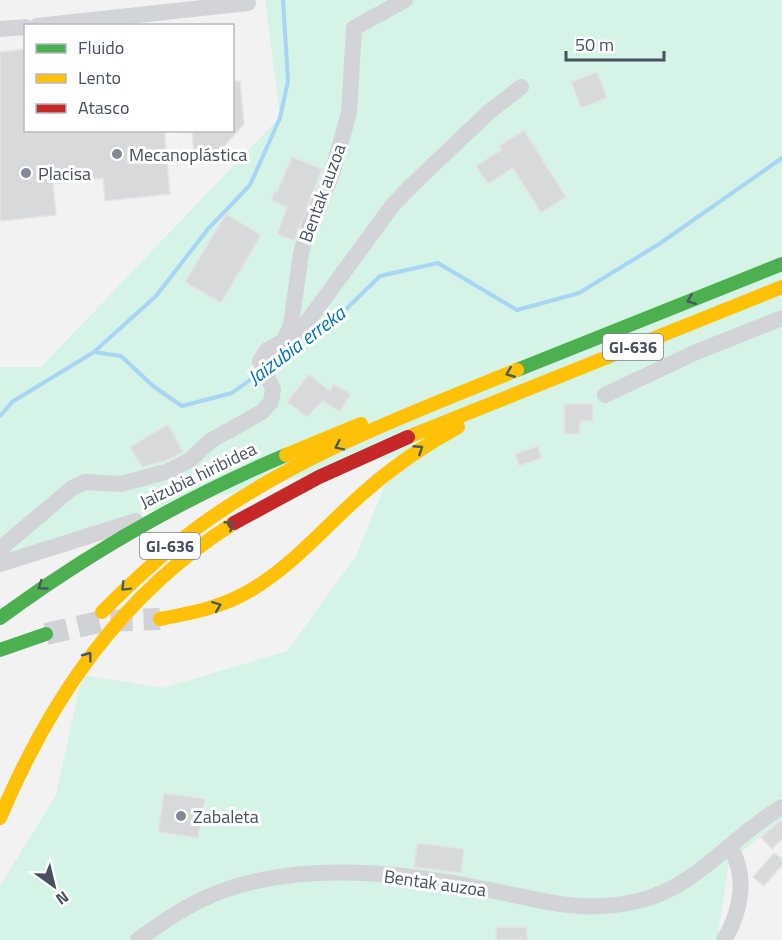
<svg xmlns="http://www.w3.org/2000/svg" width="782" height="940" font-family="'Titillium Web',sans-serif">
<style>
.green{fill:#d5f3e6}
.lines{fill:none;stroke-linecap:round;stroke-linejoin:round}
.stream{stroke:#a7d5f4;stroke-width:4}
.building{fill:#d8d9db;stroke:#e4e4e5;stroke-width:1.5}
.secondary-tunnel{stroke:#d1d2d5;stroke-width:22;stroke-dasharray:22 11;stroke-linecap:butt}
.street{stroke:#d3d4d8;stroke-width:16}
.fast{stroke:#4caf50;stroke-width:14}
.slow{stroke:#ffc107;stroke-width:14}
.jam{stroke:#c62828;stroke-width:14}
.oneway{stroke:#485a5f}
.poi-dot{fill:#838994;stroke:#fff;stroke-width:2}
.labels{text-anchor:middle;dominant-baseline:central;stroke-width:6;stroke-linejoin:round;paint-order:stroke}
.shield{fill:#fff;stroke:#7e8490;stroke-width:1.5}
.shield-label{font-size:16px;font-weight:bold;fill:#475061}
.poi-label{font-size:18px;fill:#475061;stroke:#fff;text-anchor:start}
.street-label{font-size:18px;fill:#475061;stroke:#fff}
.water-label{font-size:20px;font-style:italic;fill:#0071bb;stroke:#fff}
</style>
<rect width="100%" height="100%" fill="#f3f2f2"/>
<polygon class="green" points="265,0 782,0 782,818 729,863 717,940 0,940 0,886 56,795 82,675 163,688 287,651 356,556 397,456 150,511 0,558 0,367 41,367 280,117"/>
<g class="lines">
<g class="stream">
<polyline points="94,352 156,296 208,229 250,185 280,118 288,81 283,0"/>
<polyline points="267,368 330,325 380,276 438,263 517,310 579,293 659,244 782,158"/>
<polyline points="0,416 12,402 94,352 121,356 153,386 182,406 232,393 261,372"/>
</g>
</g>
<g class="building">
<polygon points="26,49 26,130 164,130 170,194 105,201 103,178 53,184 56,215 0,221 0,52"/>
<polygon points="597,72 607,98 581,108 571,82"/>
<polygon points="232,81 240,81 244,124 217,154 194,156 192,130 232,130"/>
<polygon points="524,130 566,197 541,213 513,168 488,184 476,166 501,150 499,146"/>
<polygon points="292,157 322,169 294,241 277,234 287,207 271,200 275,191 277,192"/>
<polygon points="226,214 261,235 221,303 185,282"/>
<polygon points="309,374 330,391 334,384 351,394 340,412 323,401 307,417 287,402"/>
<polygon points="564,404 593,404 593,421 580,421 580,434 564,434"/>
<polygon points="168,424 183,452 165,461 142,467 130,447"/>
<polygon points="538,446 542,458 519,466 515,454"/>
<polygon points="164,793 205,799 198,838 158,832"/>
<polygon points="782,819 782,839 772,849 761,837"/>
<polygon points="417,843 464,849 461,873 414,867"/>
<polygon points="774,853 782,859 782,865 764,886 753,877"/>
<rect x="496" y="927" width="31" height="13"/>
</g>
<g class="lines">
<polyline class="secondary-tunnel" points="46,634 103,621 160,619"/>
<g class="street">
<polyline points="37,26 248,3"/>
<polyline points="0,29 26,27"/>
<polyline points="283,343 291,325 301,253 310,223 330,180 349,113 354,28 405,0"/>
<polyline points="605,395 694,353 782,318"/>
<polyline points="0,549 72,488 85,482 121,484 169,471 190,460 210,441 262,412 271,402 273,389 260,361 267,350 299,333 392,206 410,187 490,111 521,87"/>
<polyline points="0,564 136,521"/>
<path d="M 138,940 C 165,920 193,901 225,890 C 308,861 406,873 490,890 C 546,901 580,914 638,901 C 696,888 733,835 782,807"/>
<path d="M 724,940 C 741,912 748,876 730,847"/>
</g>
<g class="fast">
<polyline points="517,370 782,264"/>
<path d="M 0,618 C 90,552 184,498 286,455"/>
<polyline points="0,650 46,634"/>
</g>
<g class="slow">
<polyline points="408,437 782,287"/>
<polyline points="286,455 361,424"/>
<path d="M 102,612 C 131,583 161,555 194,530 C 290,458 406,415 517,370"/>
<path d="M 160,619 C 192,613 223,607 251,590 C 293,565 325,527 361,495 C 391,468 423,446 458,427"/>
<path d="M 0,818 C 50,699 122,593 234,523"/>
</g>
<polyline class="jam" points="234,523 319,477 408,437"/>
</g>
<defs><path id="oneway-chevron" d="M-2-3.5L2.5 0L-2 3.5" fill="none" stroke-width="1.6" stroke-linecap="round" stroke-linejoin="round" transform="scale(1.5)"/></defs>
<g class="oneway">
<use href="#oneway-chevron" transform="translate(691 300) rotate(158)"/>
<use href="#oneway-chevron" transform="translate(510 373) rotate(158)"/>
<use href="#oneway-chevron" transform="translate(339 446) rotate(154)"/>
<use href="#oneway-chevron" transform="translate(419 449) rotate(-33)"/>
<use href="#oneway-chevron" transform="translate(230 525) rotate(-33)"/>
<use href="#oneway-chevron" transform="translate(42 586) rotate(144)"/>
<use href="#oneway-chevron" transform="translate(125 587) rotate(135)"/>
<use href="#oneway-chevron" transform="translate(217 606) rotate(-21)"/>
<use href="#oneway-chevron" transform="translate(88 656) rotate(-53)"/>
</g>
<g class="poi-dot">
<circle cx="117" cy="154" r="6"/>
<circle cx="26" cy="173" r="6"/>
<circle cx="181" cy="816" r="6"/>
</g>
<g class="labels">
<g class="shield">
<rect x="603" y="334" width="60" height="26" rx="4.5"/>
<rect x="140" y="533" width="60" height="26" rx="4.5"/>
</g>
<g class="shield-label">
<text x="633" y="347">GI-636</text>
<text x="170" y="546">GI-636</text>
</g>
<g class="poi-label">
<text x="129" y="154">Mecanoplástica</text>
<text x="38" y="173">Placisa</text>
<text x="193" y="816">Zabaleta</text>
</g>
<g class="street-label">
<text transform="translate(322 193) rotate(-70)">Bentak auzoa</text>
<text transform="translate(198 475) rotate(-26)">Jaizubia hiribidea</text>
<text transform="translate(435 883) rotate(8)">Bentak auzoa</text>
</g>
<g class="water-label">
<text transform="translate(296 345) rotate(-37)">Jaizubia erreka</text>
</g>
</g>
<rect x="24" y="24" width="210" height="108" fill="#ffffff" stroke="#b5b9c0" stroke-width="1.5"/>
<rect x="36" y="44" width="30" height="9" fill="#4caf50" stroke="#b5b9c0" stroke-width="1.5"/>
<text x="78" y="54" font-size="18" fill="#475061">Fluido</text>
<rect x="36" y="74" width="30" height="9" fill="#ffc107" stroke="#b5b9c0" stroke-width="1.5"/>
<text x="78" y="84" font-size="18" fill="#475061">Lento</text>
<rect x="36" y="104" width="30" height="9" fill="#c62828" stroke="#b5b9c0" stroke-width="1.5"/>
<text x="78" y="114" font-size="18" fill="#475061">Atasco</text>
<g transform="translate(54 886) rotate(146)" stroke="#ffffff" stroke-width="4.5" paint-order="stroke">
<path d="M0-4.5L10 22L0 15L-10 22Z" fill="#475061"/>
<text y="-9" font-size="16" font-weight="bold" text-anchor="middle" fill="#475061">N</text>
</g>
<path d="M566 51v9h98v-9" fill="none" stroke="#475061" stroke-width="3"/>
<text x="575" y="51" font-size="18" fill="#475061" stroke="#ffffff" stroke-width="4.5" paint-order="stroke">50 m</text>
</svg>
